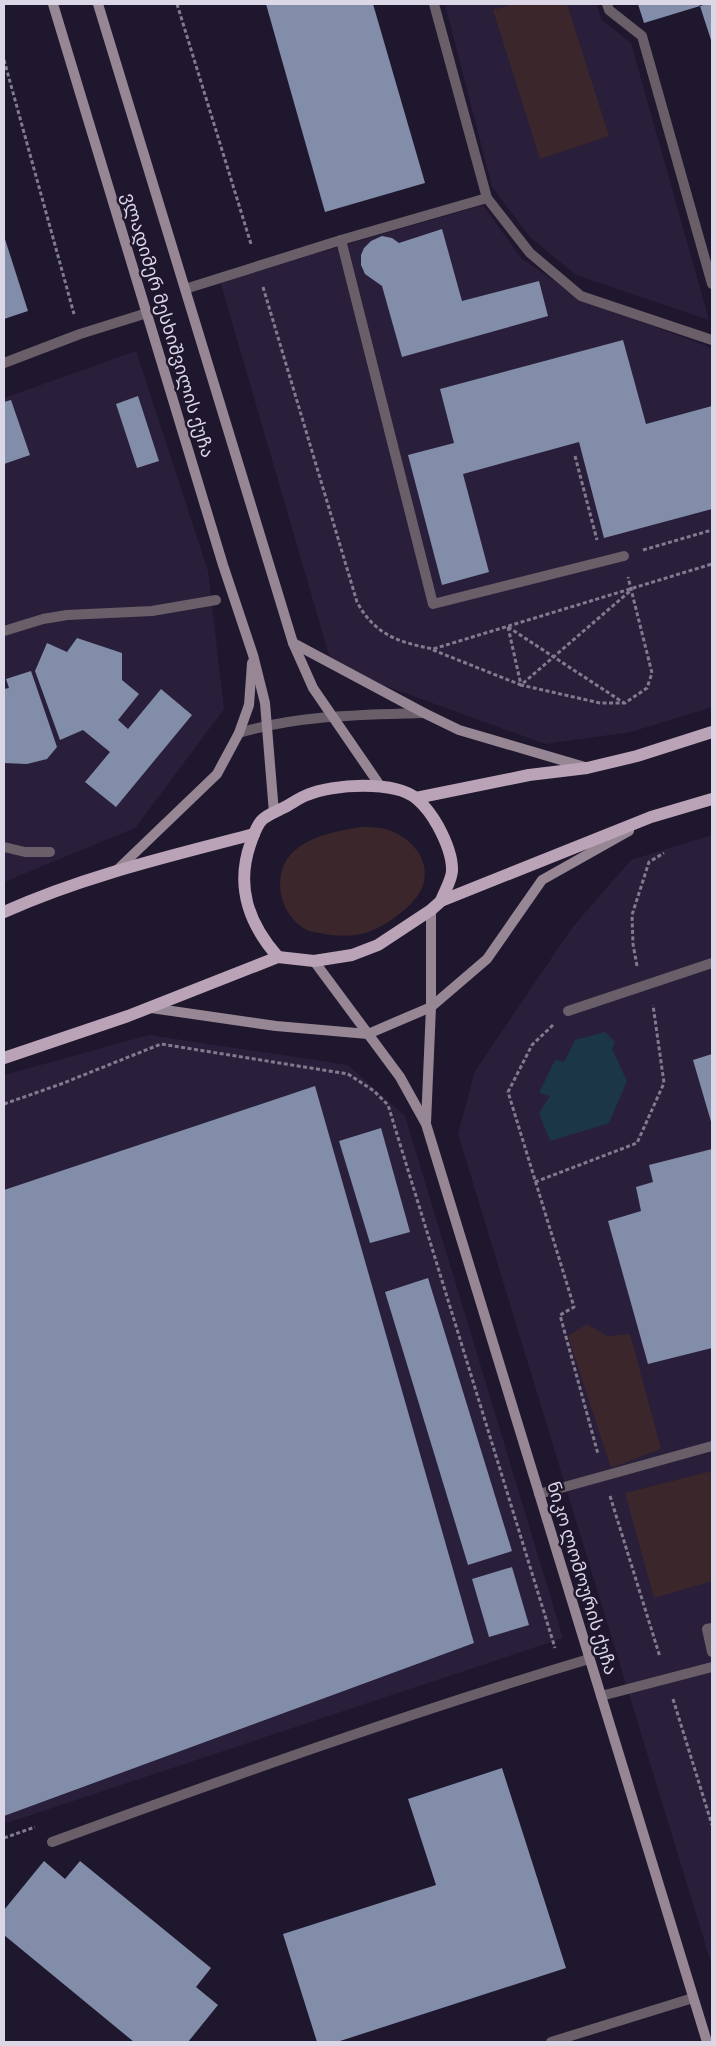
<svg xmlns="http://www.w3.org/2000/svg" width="716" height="2046" font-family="Bitter,'Noto Sans Georgian',serif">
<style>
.built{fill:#291f3b}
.green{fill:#3a262b}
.water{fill:#1b3646}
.building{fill:#828da9}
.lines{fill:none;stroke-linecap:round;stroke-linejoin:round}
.path{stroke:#817b8e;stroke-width:3;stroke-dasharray:4 2.5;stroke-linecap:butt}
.lane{stroke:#6a5f68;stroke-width:10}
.street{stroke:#6a5f68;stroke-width:10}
.secondary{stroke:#978694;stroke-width:10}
.primary{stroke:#baa3b7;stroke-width:12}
.labels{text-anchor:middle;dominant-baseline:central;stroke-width:5;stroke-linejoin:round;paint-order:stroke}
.street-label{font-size:18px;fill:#dcd7e7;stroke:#1f172e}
</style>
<rect width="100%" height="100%" fill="#1f172e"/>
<g class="built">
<polygon points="445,4 596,4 602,20 631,43 709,320 576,275 530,237 492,187"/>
<polygon points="483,205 521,258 580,299 712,348 712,707 631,732 545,744 380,684 331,662 220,281"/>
<polygon points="136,351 208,571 224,709 135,828 4,882 4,398"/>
<polygon points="712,835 712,1966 458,1134 475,1071 572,928 631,860"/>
<polygon points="149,1035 348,1065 405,1116 563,1638 4,1824 4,1075"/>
</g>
<g class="green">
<polygon points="513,4 567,4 609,136 540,159 493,10"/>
<path d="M 360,827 C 372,827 383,827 394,832 C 416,842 433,866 421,890 C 412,908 381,930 361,934 C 347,937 333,936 320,933 C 315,932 309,932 305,929 C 276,912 270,867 299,847 C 317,834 339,831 360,827 Z"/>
<polygon points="587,1324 607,1336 630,1334 661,1449 611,1468 568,1336"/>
<polygon points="712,1471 712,1581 654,1598 625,1493"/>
</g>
<polygon class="water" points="605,1032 615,1042 612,1049 627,1081 609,1123 550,1141 539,1113 550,1096 539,1093 555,1060 564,1062 575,1040"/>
<g class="building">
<polygon points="266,4 373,4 425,183 325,212"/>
<polygon points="638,4 699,4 700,6 644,23"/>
<polygon points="707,4 712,4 712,43 700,6"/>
<polygon points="442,229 462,301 539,281 548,316 402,357 382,286 365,274 361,265 361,255 364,248 371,241 382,236 392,238 399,243"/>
<polygon points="4,236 28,311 4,319"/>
<polygon points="623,340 646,424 712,406 712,509 604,538 579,442 463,474 489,572 442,585 408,455 454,443 440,389"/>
<polygon points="138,396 159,461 137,468 116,404"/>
<polygon points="11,400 30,455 4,464 4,402"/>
<polygon points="77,638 122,653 122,680 139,694 118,720 128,729 161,689 192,715 116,807 85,782 110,752 83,730 60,740 35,671 47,643 67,652"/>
<polygon points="31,671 57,747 47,759 27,764 4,763 4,689 9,688 6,679"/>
<polygon points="712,1054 712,1125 693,1060"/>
<polygon points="315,1086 474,1643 4,1816 4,1190"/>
<polygon points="381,1128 410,1232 370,1243 339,1141"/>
<polygon points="712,1149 712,1348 648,1364 608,1221 641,1211 636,1187 653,1182 649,1165"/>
<polygon points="428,1278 512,1551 468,1565 385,1292"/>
<polygon points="512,1567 529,1625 489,1637 472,1579"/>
<polygon points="502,1768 566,1968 337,2042 317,2042 283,1934 436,1885 408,1799"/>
<polygon points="44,1861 65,1879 80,1861 211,1968 196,1987 218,2005 188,2042 134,2042 4,1935 4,1910"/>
</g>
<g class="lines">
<g class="path">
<polyline points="177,4 251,244"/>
<polyline points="4,60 74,314"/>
<path d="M 263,287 L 357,602 C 375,635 398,642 433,649 L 712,564"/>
<polyline points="575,456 597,540"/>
<polyline points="643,550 712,530"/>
<polyline points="508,627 521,685 600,703 625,703 647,688 652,673 628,577"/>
<polyline points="508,627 624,703"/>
<polyline points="433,650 521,685 630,591"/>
<polyline points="637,966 633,944 632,915 649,862 664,853"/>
<polyline points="553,1025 532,1045 508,1092 574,1307 560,1315 598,1454"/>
<polyline points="4,1104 61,1084 161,1044 348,1074 374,1091 388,1105 555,1648"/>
<polyline points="535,1182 637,1143 664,1083 653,1005"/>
<polyline points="610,1496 660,1657"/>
<polyline points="673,1699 712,1825"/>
<polyline points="4,1838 35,1827"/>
</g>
<g class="lane">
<polyline points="434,4 487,198 530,253 581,296 712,340"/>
<polyline points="607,4 609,10 642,36 712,284"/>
<polyline points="341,240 433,604 624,556"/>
<polyline points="185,289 341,240 487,198"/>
<polyline points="4,631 43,619 67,615 152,611 216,600"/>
<path d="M 239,733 C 299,715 361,715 424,713"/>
<polyline points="4,847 25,852 50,852"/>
<polyline points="568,1011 712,963"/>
<polyline points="539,1494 712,1446"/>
<polyline points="712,1628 707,1629 712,1652"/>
<polyline points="601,1696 712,1667"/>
<path d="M 52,1842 C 230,1777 408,1713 589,1659"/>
</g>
<g class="street">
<polyline points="4,363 80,334 147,313"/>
<polyline points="551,2042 693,1998"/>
</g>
<g class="secondary">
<polyline points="53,4 223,565 253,655 265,703 274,813"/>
<polyline points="98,4 293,643 313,688 381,787"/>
<polyline points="293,643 424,713 459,730 585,767"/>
<polyline points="116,871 217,774 239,733 249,705 252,663"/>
<polyline points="314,961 400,1077 426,1124 707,2042"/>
<polyline points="151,1008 276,1026 368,1034 431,1007 487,959 542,880 629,831"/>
<polyline points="426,1123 431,1007 431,910"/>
</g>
<g class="primary">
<polyline points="416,798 529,775 587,768 637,756 712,732"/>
<path d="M 4,912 C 84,876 170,856 254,834"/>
<path d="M 278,957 C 248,923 235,886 251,842 C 254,834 257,824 263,819 C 269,814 277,811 283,808 C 291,804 299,798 307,795 C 332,784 395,780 417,799 C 425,806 433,817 438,826 C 445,839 452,854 452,869 C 453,878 444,892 441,901"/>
<polyline points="4,1058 128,1016 278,957 314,961 352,955 378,945 431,910 441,901 651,817 712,799"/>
</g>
</g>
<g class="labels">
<g class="street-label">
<text transform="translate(168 325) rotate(73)">ვლადიმერ მესხიშვილის ქუჩა</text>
<text transform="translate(582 1578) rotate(73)">ნიკო ლომოურის ქუჩა</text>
</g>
</g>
<rect width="716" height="2046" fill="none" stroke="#dcd7e7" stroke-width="10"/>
</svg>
